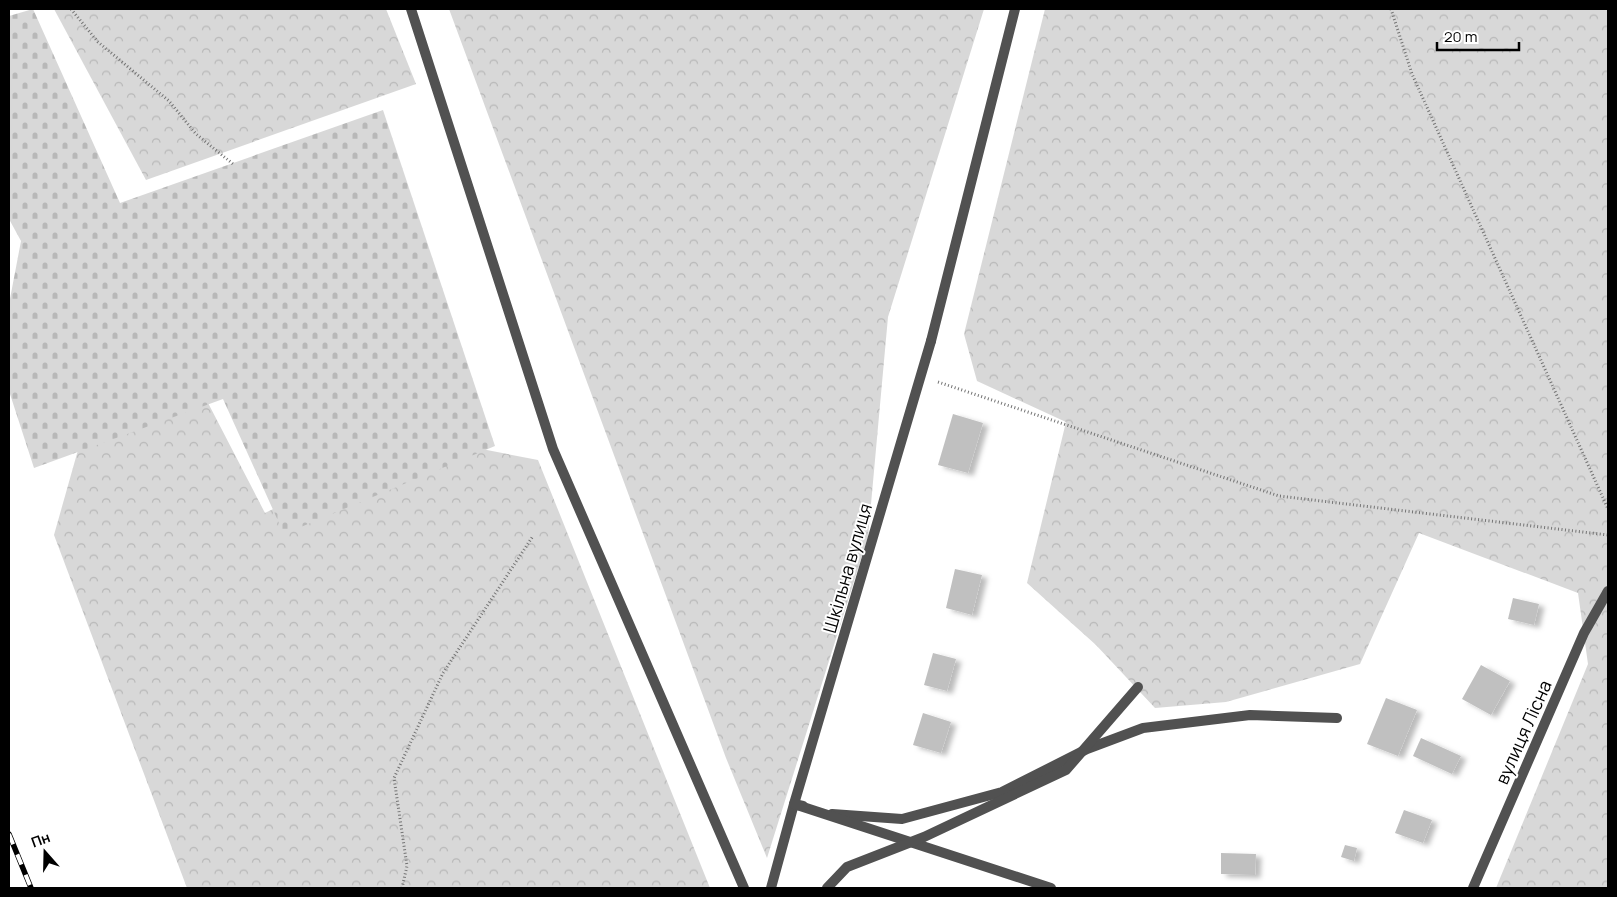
<svg xmlns="http://www.w3.org/2000/svg" width="1617" height="897" font-family="Manrope,sans-serif">
<style>
.forest{fill:url(#forest-crowns)}
.cemetery{fill:url(#cemetery-stones)}
.building{fill:#c0c0c0;filter:url(#shadow)}
.lines{fill:none;stroke-linecap:round;stroke-linejoin:round}
.path{stroke:#737373;stroke-width:3;stroke-dasharray:1 2.5;stroke-linecap:butt}
.service{stroke:#515151;stroke-width:10}
.minor{stroke:#515151;stroke-width:10}
.rail-casing{stroke:#000;stroke-width:5.5}
.rail{stroke:#fff;stroke-width:4;stroke-dasharray:11;stroke-linecap:butt}
.labels{text-anchor:middle;dominant-baseline:central;stroke-width:4;stroke-linejoin:round;paint-order:stroke}
.street-label{font-size:18px;fill:#000;stroke:#fff}
</style>
<defs>
<pattern id="forest-crowns" width="20" height="18" patternUnits="userSpaceOnUse" patternTransform="scale(1.25)"><rect width="20" height="18" fill="#d8d8d8"/><path d="M2 6a3 3 0 1 1 6 0M12 15a3 3 0 1 1 6 0" fill="none" stroke="#b8b8b8"/></pattern>
<pattern id="cemetery-stones" width="16" height="16" patternUnits="userSpaceOnUse" patternTransform="scale(1.25)"><rect width="16" height="16" fill="#d8d8d8"/><path d="M2 7V4a2 2 0 0 1 4 0v3zM10 15v-3a2 2 0 0 1 4 0v3z" fill="#b8b8b8"/></pattern>
<filter id="shadow"><feDropShadow dx="5.5" dy="3" stdDeviation="2.5" flood-color="#0004"/></filter>
</defs>
<rect width="100%" height="100%" fill="#fff"/>
<g class="forest">
<polygon points="54,9 386,9 416,84 146,180"/>
<polygon points="449,9 984,9 888,317 868,537 767,858 726,758"/>
<polygon points="1045,9 1608,9 1608,888 1496,888 1588,664 1578,593 1419,533 1360,664 1226,702 1155,708 1096,645 1027,583 1066,422 977,381 964,334"/>
<polygon points="192,372 265,513 371,461 451,443 538,460 710,888 187,888 54,535 78,450"/>
</g>
<polygon class="cemetery" points="33,9 120,203 383,110 495,446 284,534 223,399 34,468 9,391 9,304 21,241 9,219 9,16"/>
<g class="building">
<polygon points="953,414 983,423 968,473 938,465"/>
<polygon points="955,569 982,575 972,615 946,608"/>
<polygon points="1513,598 1539,604 1534,625 1508,619"/>
<polygon points="933,653 956,659 947,691 924,685"/>
<polygon points="1481,665 1510,681 1491,715 1462,699"/>
<polygon points="1386,698 1417,710 1398,756 1367,744"/>
<polygon points="923,713 951,722 941,753 913,745"/>
<polygon points="1421,738 1461,756 1452,774 1413,756"/>
<polygon points="1404,810 1432,820 1423,843 1395,833"/>
<polygon points="1345,845 1357,848 1354,861 1341,857"/>
<polygon points="1221,853 1256,854 1255,875 1221,874"/>
</g>
<g class="lines">
<g class="path">
<polyline points="71,9 98,42 169,101 196,134 233,164"/>
<polyline points="1391,9 1412,74 1608,509"/>
<polyline points="938,382 1279,496 1608,535"/>
<polyline points="402,888 407,866 394,778 443,673 533,536"/>
</g>
<g class="service">
<polyline points="931,341 1015,9"/>
<polyline points="832,814 902,819 1002,792 1087,749 1143,728 1250,715 1337,718"/>
<polyline points="771,888 794,804 803,806"/>
</g>
<g class="minor">
<polyline points="411,9 553,449 744,888"/>
<polyline points="931,341 794,804 1051,888"/>
<polyline points="827,888 847,867 924,837 1066,770 1138,687"/>
<polyline points="1473,888 1584,633 1608,591"/>
</g>
<g class="rail-casing">
<polyline id="rail" points="9,834 31,888"/>
</g>
<use href="#rail" class="rail"/>
</g>
<g class="labels">
<g class="street-label">
<text transform="translate(847 568) rotate(-74)">Шкільна вулиця</text>
<text transform="translate(1523 732) rotate(-66)">вулиця Лісна</text>
</g>
</g>
<rect width="1617" height="897" fill="none" stroke="#000000" stroke-width="20"/>
<g transform="translate(45 852) rotate(340)" stroke="#ffffff" stroke-width="4" paint-order="stroke">
<path d="M0-4L9 19L0 12L-9 19Z" fill="#000000"/>
<text y="-8" font-size="14" font-weight="bold" text-anchor="middle" fill="#000000">Пн</text>
</g>
<path d="M1437 42v8h82v-8" fill="none" stroke="#000000" stroke-width="2.5"/>
<text x="1444" y="42" font-size="15" fill="#000000" stroke="#ffffff" stroke-width="4" paint-order="stroke">20 m</text>
</svg>
